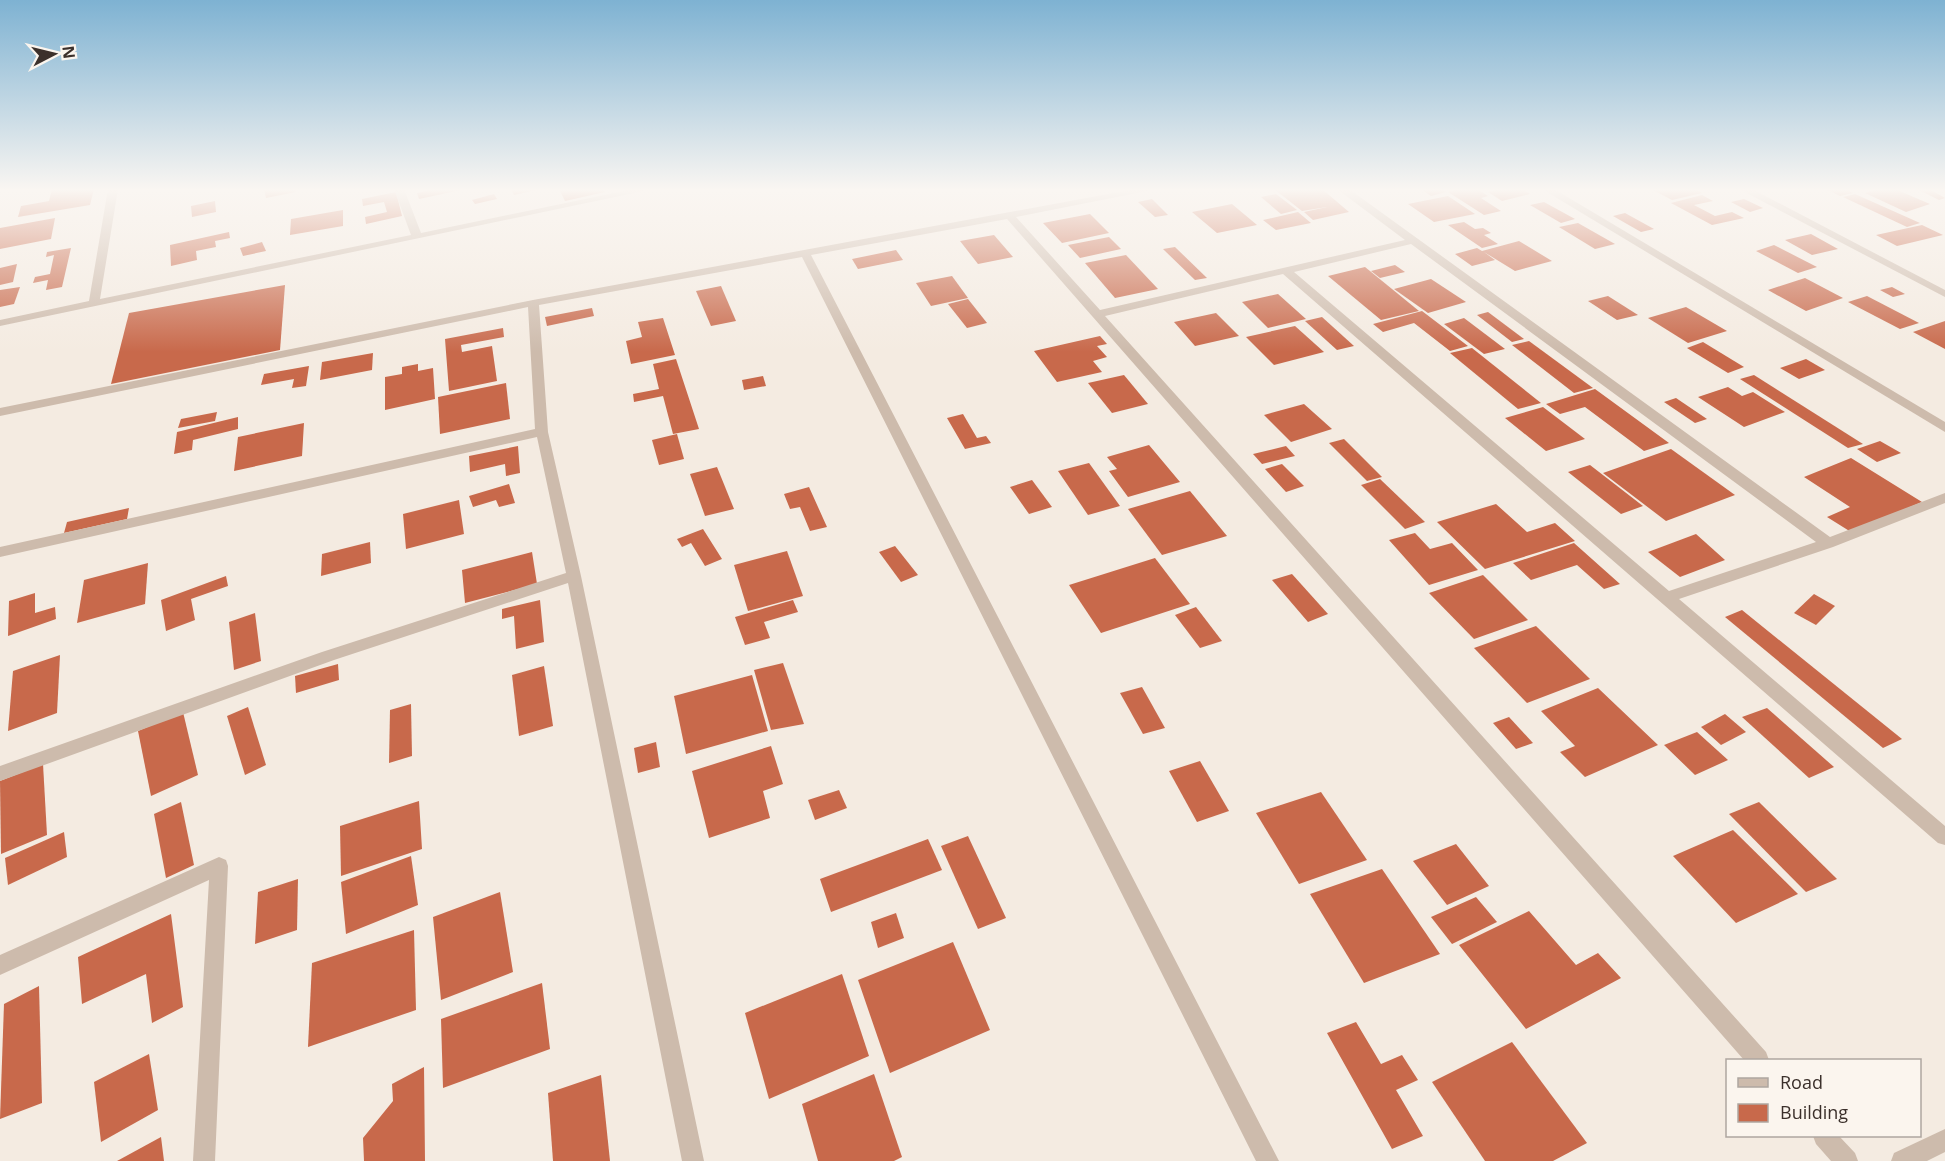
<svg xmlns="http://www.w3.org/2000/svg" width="1945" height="1161" font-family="'Open Sans',sans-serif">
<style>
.building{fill:#c8694b}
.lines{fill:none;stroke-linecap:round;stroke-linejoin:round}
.street{fill:#cdbbac;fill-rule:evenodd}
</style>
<rect width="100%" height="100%" fill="#f4ebe1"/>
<g class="building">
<polygon points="52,189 94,189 90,205 18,217 21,206 49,201"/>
<polygon points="264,189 295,189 296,192 266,198"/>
<polygon points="435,189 461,189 461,190 419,199 417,193"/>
<polygon points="511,189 536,189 536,190 514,195"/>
<polygon points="559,189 603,189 605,192 565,201"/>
<polygon points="1274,189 1322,189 1349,212 1313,220 1304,212 1327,207 1302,211"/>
<polygon points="1421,189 1441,189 1446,192 1431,196"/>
<polygon points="1460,189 1477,189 1488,196 1481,198 1501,211 1484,215 1448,192"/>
<polygon points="1502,189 1522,189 1530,194 1502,201 1488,192"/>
<polygon points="1651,189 1695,189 1702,193 1672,200"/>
<polygon points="1826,189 1845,189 1853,193 1840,196"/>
<polygon points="1879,189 1895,189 1930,204 1906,212 1865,193"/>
<polygon points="1917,189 1929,189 1945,198 1939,200"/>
<polygon points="396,192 402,216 366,224 365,217 387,212 384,202 363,206 362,199"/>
<polygon points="494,194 497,199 475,204 472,200"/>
<polygon points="1276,194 1297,210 1281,214 1261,197"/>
<polygon points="1855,194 1920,223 1907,227 1843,197"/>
<polygon points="1702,195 1713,201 1694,205 1715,216 1732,212 1744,218 1712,225 1671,203"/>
<polygon points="1448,196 1475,214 1434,222 1408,204"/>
<polygon points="1152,199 1168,215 1155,217 1138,202"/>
<polygon points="1744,199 1763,208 1750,212 1731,202"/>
<polygon points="215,201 216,212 192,217 191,206"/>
<polygon points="1544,202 1575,219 1561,223 1530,205"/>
<polygon points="1232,204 1257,225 1217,233 1192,212"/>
<polygon points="343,210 343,226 290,235 291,219"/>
<polygon points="1298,212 1311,223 1276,230 1263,220"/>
<polygon points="1625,213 1654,229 1641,232 1613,216"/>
<polygon points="1090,214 1109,233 1062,243 1043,223"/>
<polygon points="55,218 51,239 0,249 0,228"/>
<polygon points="1464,222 1475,229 1483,228 1491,233 1484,235 1498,244 1482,248 1448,225"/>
<polygon points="1578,223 1615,244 1595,249 1559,227"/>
<polygon points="1922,225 1943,235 1897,246 1876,235"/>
<polygon points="229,232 230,238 215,241 216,247 196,251 197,260 171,266 170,245"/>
<polygon points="1811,234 1838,249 1812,255 1785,240"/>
<polygon points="994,235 1013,257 978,264 960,241"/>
<polygon points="1109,237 1121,249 1080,258 1068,245"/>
<polygon points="1519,241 1552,261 1515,271 1484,252 1495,260 1472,266 1455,254 1477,248 1482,251"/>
<polygon points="262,242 266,251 243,256 240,248"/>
<polygon points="1774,245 1817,267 1798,273 1756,251"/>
<polygon points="1175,247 1207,278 1195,280 1163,249"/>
<polygon points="71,248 62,287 46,290 48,280 33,283 35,277 50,274 54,255 46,257 47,252"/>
<polygon points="896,250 903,260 858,269 852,259"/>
<polygon points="1126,255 1158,289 1115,298 1085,263"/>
<polygon points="17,264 13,282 0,285 0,268"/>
<polygon points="1395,265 1405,272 1380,278 1371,271"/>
<polygon points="1365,267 1419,311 1381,320 1328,276"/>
<polygon points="952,276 968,298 931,306 916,283"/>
<polygon points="1805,278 1843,298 1806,311 1768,290"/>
<polygon points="1431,279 1466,302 1428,313 1394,289"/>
<polygon points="285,285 280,350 111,384 129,313"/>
<polygon points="721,286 736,321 711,326 696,291"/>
<polygon points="20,287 14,304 0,307 0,290"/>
<polygon points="1892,287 1905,294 1893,297 1880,290"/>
<polygon points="1278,294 1306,319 1268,328 1242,302"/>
<polygon points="1608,296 1638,315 1617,320 1588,301"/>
<polygon points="1867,296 1919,323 1900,329 1848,302"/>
<polygon points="968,299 987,323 967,328 948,304"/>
<polygon points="1686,307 1727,331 1688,343 1648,318"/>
<polygon points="592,308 594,316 547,326 545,317"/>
<polygon points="1422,311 1468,346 1450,351 1414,323 1383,332 1373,324"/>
<polygon points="1488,312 1524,339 1512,342 1477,315"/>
<polygon points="1216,313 1239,336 1195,346 1174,322"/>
<polygon points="1322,317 1354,346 1337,350 1305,321"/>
<polygon points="663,318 675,355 631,364 626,341 642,337 638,322"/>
<polygon points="1464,318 1505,349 1484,354 1444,324"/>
<polygon points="1945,321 1945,349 1913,332"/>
<polygon points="1295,326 1324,352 1274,365 1246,337"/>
<polygon points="503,328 504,337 461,345 462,352 492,346 497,381 449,391 445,339"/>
<polygon points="1100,336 1107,344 1097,346 1107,357 1093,361 1102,372 1057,382 1034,351"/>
<polygon points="1529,341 1593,388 1574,393 1512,345"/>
<polygon points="1703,342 1744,367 1728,373 1687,348"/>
<polygon points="1472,348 1541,403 1518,409 1450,353"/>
<polygon points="373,353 372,370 320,380 322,362"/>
<polygon points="676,359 699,429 673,434 663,396 634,402 633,394 659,389 653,364"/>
<polygon points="1806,359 1825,370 1799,379 1780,368"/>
<polygon points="418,364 418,371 433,368 435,399 385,410 385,377 402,374 402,367"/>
<polygon points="309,366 306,386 292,388 294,379 261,385 264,374"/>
<polygon points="1124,375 1148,404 1112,413 1088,383"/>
<polygon points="1754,375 1863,444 1848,448 1740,379"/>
<polygon points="763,376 766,386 744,390 742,380"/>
<polygon points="506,383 510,419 440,434 438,397"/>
<polygon points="1728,387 1742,396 1753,392 1785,412 1744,427 1698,397"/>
<polygon points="1595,389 1669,443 1644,451 1585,407 1560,414 1546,404"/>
<polygon points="1676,398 1707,419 1695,423 1664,402"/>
<polygon points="1304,404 1332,429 1291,442 1264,415"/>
<polygon points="1543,407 1585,439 1546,451 1505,418"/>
<polygon points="217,412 215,421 178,428 181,419"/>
<polygon points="963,414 977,438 986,436 991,443 965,449 947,418"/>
<polygon points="238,417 238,429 193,440 192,450 174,454 177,432"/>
<polygon points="304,423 302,456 234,471 238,437"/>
<polygon points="677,434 684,459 659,465 652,440"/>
<polygon points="1344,439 1382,477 1367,481 1329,443"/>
<polygon points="1880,441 1901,453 1877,462 1857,449"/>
<polygon points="1149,445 1180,482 1128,497 1109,471 1117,469 1107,457"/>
<polygon points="518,446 520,473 506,476 505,464 470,472 469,456"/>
<polygon points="1286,446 1295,456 1262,464 1253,454"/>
<polygon points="1671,449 1735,495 1666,521 1603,473"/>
<polygon points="1851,458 1922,502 1851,532 1827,517 1850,507 1804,477"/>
<polygon points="1089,463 1120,506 1088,515 1058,471"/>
<polygon points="1282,464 1304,486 1286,492 1265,469"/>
<polygon points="1590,465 1643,506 1621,514 1568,472"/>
<polygon points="717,467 734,509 705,516 690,474"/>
<polygon points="1380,479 1425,522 1405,529 1361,485"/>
<polygon points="1032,480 1052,507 1029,514 1010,487"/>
<polygon points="509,484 515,503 499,507 496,500 473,507 469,496"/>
<polygon points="809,487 827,527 810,531 800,507 790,509 784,494"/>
<polygon points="1190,491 1227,536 1162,555 1128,509"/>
<polygon points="459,500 464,534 406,549 403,514"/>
<polygon points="1496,504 1527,532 1555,523 1575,541 1485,569 1437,522"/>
<polygon points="129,508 127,519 64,533 67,522"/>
<polygon points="703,529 722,559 705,566 691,543 682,547 677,539"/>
<polygon points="1415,533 1430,549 1452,543 1478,570 1429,585 1389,540"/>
<polygon points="1696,534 1725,560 1680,577 1648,552"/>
<polygon points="370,542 371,563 321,576 322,554"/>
<polygon points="1574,543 1620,584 1604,589 1577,565 1531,580 1513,563"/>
<polygon points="895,546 918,575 901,582 879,552"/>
<polygon points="787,551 803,596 748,611 734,565"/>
<polygon points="532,552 537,584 465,603 462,570"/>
<polygon points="1155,558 1190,604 1101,633 1069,585"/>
<polygon points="148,563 145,604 77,623 84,580"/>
<polygon points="1292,574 1328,614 1308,622 1272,580"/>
<polygon points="1483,575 1528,620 1474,639 1429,593"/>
<polygon points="226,576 228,586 191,599 195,620 166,631 161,600"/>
<polygon points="35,593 35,613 55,607 56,619 8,636 9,601"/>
<polygon points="1814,594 1835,606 1816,625 1794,613"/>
<polygon points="540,600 544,642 516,649 514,616 502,619 502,609"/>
<polygon points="793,600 798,612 764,622 770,638 745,645 735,617"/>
<polygon points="1196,607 1222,641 1200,648 1175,615"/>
<polygon points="1742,610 1902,739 1883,748 1725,617"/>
<polygon points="255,613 261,661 234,670 229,622"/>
<polygon points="1536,626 1590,679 1527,703 1474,648"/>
<polygon points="60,655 57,713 8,731 13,671"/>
<polygon points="783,663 804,724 771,730 754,670"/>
<polygon points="338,664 339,680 296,693 295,676"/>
<polygon points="544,666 553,726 519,736 512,675"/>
<polygon points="752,675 768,731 686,754 674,696"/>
<polygon points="1142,687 1165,728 1143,734 1120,693"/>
<polygon points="1598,688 1658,745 1585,777 1560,752 1575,746 1541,711"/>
<polygon points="411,704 412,756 389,763 390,710"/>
<polygon points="248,707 266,765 245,775 227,716"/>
<polygon points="1767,708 1834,767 1809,778 1742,717"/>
<polygon points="183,712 198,775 151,796 138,731"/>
<polygon points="1725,714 1746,732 1721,745 1701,727"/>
<polygon points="1509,717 1533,743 1516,749 1493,723"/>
<polygon points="1697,732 1728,760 1695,775 1664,745"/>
<polygon points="656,742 660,767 638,773 634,748"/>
<polygon points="771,746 783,784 763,791 770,818 709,838 692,771"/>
<polygon points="1200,761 1229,811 1197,822 1169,771"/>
<polygon points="43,764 47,835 1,854 0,781"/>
<polygon points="839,790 847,808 815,820 808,800"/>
<polygon points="1321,792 1367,860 1299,884 1256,813"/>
<polygon points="419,801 422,849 341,876 340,826"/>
<polygon points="181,802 194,865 166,878 154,814"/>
<polygon points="1759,802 1837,879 1806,892 1729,814"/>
<polygon points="1733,830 1798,894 1736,923 1673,856"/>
<polygon points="64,832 67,857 8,885 5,858"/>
<polygon points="968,836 1006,918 978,929 941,846"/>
<polygon points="928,839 942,870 831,912 820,879"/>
<polygon points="1456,844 1489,886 1447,905 1413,861"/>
<polygon points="411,856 418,905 346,934 341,882"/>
<polygon points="1382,869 1440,954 1364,983 1310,894"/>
<polygon points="298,879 297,930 255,944 258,892"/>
<polygon points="500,892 513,972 441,1000 433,917"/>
<polygon points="1476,897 1497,922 1452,944 1431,917"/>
<polygon points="1529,911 1576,965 1598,953 1621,978 1526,1029 1459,945"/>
<polygon points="896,913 904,938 878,948 871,922"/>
<polygon points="171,914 183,1007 152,1023 146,974 82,1004 78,957"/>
<polygon points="414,930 416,1010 308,1047 312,963"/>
<polygon points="953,942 990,1030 890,1073 858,980"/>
<polygon points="842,974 869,1056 769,1099 745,1013"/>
<polygon points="542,983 550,1049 443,1088 441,1019"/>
<polygon points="39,986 42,1103 0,1119 4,1004"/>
<polygon points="1356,1022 1381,1064 1402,1055 1418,1080 1396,1090 1423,1136 1392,1149 1327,1033"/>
<polygon points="1512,1042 1587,1143 1553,1161 1485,1161 1432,1082"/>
<polygon points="149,1054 158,1110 101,1142 94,1082"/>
<polygon points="424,1067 425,1161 364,1161 363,1138 393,1101 392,1084"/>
<polygon points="874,1074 902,1157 894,1161 818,1161 802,1104"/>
<polygon points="601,1075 610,1161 553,1161 548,1093"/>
<polygon points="161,1137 164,1161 117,1161"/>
</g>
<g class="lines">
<g class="street">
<polygon points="108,189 118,189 100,299 411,235 394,189 404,189 421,233 633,189 653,189 0,326 0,320 89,301"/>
<path d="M 1135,189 L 1157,189 L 1016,217 L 1100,310 L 1405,240 L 1337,189 L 1349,189 L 1830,537 L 1945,493 L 1945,503 L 1833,547 L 1679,599 L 1945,826 L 1945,845 L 1938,843 L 1283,274 L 1105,316 L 1766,1052 L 1769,1060 L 1744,1060 L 1007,219 L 811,255 L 1279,1161 L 1256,1161 L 802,257 L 539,305 L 548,432 L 581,576 L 704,1161 L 682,1161 L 568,583 L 334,660 L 0,781 L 0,766 L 322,652 L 566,573 L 537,437 L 0,557 L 0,547 L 535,429 L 528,307 L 0,416 L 0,408 L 533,300 ZM 1411,244 L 1816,542 L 1669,591 L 1294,272 Z"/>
<polygon points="1542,189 1554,189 1945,422 1945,432"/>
<polygon points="1739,189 1752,189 1945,290 1945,297"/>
<polygon points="219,857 226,860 228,866 215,1161 193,1161 209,880 0,975 0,955"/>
<polygon points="1945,1129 1945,1152 1927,1161 1891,1161 1894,1153"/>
<polygon points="1813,1136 1839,1136 1855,1153 1858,1161 1831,1161 1816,1144"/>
</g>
</g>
<linearGradient id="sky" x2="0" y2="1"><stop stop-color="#7eb2d2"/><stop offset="0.54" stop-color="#faf6f2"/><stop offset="1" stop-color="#faf6f2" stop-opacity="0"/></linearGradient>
<rect width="1945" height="352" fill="url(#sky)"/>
<rect x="1726" y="1059" width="195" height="78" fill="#fbf5ee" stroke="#aea6a0" stroke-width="1.5"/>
<rect x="1738" y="1078" width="30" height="9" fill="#cdbbac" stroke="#aea6a0" stroke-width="1.5"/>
<text x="1780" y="1089" font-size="18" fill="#3b302b">Road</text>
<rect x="1738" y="1104" width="30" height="18" fill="#c8694b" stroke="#aea6a0" stroke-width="1.5"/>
<text x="1780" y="1119" font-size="18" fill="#3b302b">Building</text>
<g transform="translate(54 54) rotate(83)" stroke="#fbf5ee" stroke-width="4.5" paint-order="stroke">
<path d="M0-4.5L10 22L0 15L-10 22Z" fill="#3b302b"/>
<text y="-9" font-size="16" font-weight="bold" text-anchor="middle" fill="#3b302b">N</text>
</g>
</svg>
